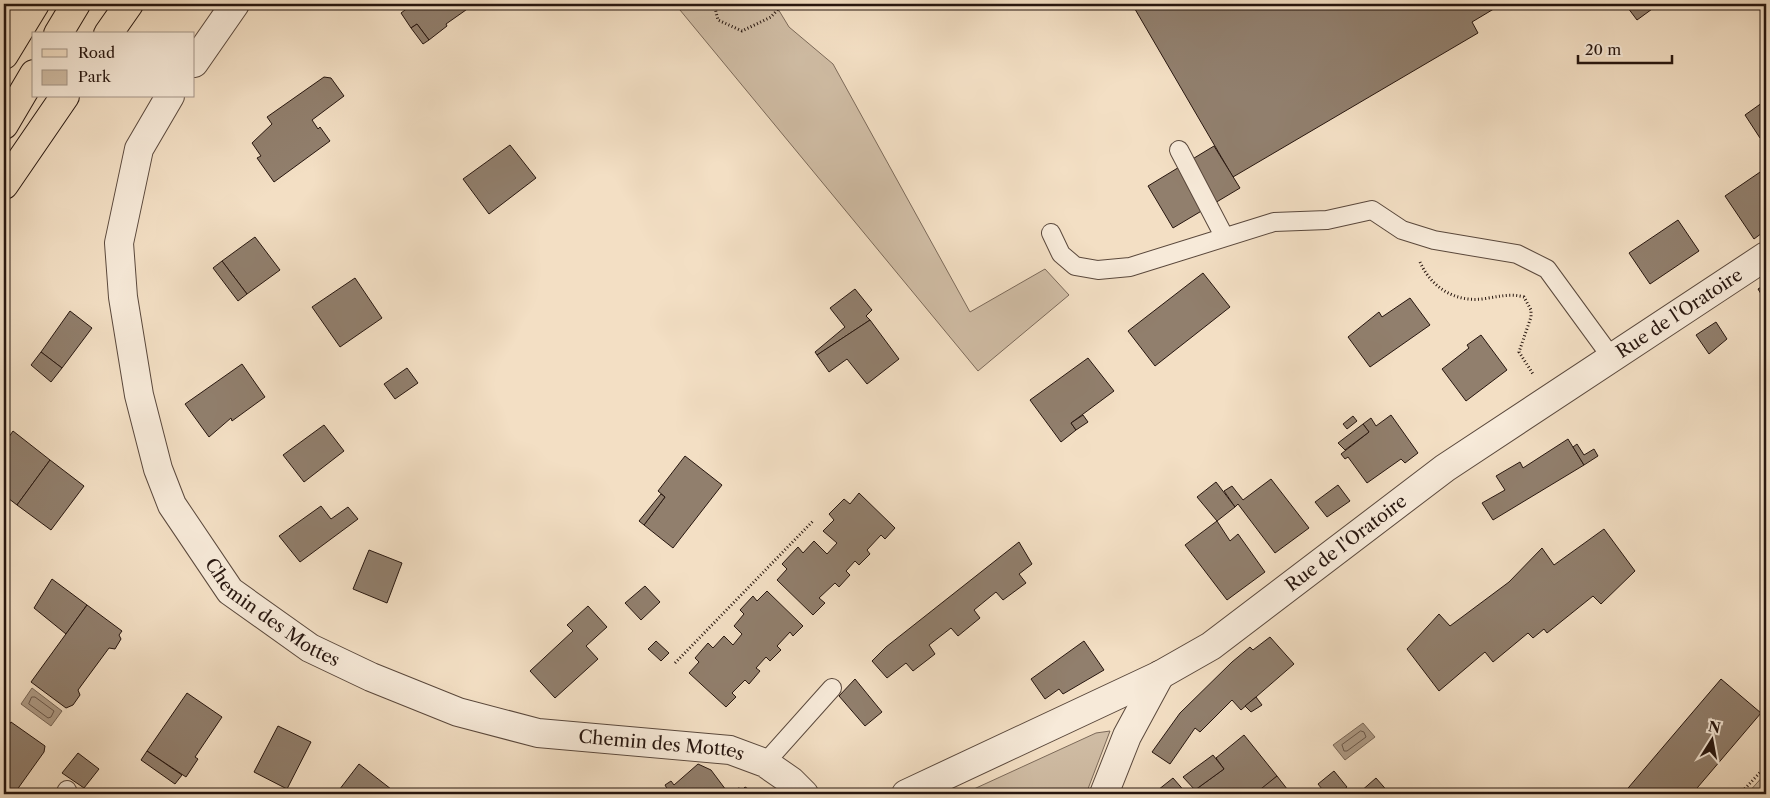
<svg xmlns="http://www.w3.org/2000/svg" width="1770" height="798" font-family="'Libre Caslon Text',serif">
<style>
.green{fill:#d0bda5;stroke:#7c6a5a}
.water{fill:#ae9b86;stroke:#786656}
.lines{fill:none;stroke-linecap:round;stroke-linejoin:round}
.shore{stroke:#6a584a;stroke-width:1}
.building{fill:#917f6d;stroke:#27160f}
.service-casing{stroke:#5a483c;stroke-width:20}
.minor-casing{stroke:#5a483c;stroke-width:30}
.primary-casing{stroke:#27160f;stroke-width:30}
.trunk-casing{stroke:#27160f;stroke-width:30}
.path{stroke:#27160f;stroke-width:3;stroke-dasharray:1 2.5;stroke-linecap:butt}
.service{stroke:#f7ead9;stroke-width:18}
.minor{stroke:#f7ead9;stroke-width:28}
.primary{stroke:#f3dfc4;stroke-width:28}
.trunk{stroke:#f3dfc4;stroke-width:28}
.labels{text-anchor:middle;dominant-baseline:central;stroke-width:4.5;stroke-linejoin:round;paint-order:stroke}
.street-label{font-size:18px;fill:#27160f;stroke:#f7ead9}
</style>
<rect width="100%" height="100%" fill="#f3dfc4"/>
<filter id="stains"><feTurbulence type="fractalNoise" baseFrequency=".004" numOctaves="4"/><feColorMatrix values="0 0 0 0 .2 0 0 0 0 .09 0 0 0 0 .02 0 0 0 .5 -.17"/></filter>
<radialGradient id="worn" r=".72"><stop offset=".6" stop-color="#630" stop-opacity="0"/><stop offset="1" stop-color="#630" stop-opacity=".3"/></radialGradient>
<g class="green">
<polygon points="675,4 775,4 789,27 833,64 970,312 1045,269 1069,295 978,371"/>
<polygon points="1110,731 1086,794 963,794 1096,733"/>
<polygon points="1766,773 1766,794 1747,794"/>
</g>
<g class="water">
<polygon points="32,688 62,711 51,726 21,704"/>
<polygon points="1363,723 1375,737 1345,760 1333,745"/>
</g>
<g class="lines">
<g class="shore">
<polygon points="32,697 35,697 54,711 51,717 48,718 29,704"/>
<polygon points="1361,731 1364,732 1366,737 1347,751 1344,751 1342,745"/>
</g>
</g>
<g class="building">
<polygon points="413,4 472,4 473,5 446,24 447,26 429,40 417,24 411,28 401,13"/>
<polygon points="1132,4 1502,4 1472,22 1478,33 1233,177"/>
<polygon points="1625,4 1659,4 1637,20"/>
<polygon points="417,24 429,40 423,44 411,28"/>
<polygon points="324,77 331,78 344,96 312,120 318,129 320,127 330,141 274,182 257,158 261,156 252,143 272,124 267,117"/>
<polygon points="1766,100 1766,134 1760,138 1745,115"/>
<polygon points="510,145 536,178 489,214 463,179"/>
<polygon points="1214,146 1240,188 1173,228 1148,186"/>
<polygon points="1766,168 1766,230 1754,239 1725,196"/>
<polygon points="1678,220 1699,251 1650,284 1629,253"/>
<polygon points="255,237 280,270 247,294 222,261"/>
<polygon points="222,261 247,294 238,301 213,268"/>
<polygon points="1203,273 1230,307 1155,366 1128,331"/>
<polygon points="355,278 382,318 340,347 312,307"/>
<polygon points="1766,284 1766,302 1758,289"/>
<polygon points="855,289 872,310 866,316 870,320 817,355 815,352 845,327 830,308"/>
<polygon points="1410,298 1430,325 1370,367 1348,337 1379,312 1382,317"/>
<polygon points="70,311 92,328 62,368 41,352"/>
<polygon points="870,320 899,359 867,384 847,359 829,372 817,355"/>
<polygon points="1716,322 1727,339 1709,354 1696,335"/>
<polygon points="1481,335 1507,370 1466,401 1442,369 1469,348 1467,345"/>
<polygon points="41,352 62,368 51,382 31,365"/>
<polygon points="1088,358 1114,391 1071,423 1076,430 1061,442 1030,400"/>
<polygon points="242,364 265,397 232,421 231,418 209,437 185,404"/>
<polygon points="407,368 418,383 395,399 384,384"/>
<polygon points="1083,415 1088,422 1076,430 1071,423"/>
<polygon points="1391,415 1418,453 1405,463 1401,459 1367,483 1348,457 1345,459 1341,454 1369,432 1363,424 1371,418 1376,426"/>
<polygon points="1353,416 1357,421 1347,429 1343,424"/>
<polygon points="1363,424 1369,432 1345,450 1338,443"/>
<polygon points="324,425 344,451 304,482 283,455"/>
<polygon points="13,431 50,460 17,505 4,495 4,444"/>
<polygon points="1568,439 1584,465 1493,520 1482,503 1505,490 1496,476 1520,462 1523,468"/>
<polygon points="1577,444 1584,455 1594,449 1598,456 1584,465 1573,447"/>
<polygon points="685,456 722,485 673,548 644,525 665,497 658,491"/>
<polygon points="50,460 84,486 51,530 17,505"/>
<polygon points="1271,479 1309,528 1275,553 1238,504 1235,507 1224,491 1232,486 1243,500"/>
<polygon points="1216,482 1235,507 1217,521 1197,497"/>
<polygon points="1338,485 1350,501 1327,517 1315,502"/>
<polygon points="859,493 895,528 885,539 881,535 867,550 870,554 859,565 855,561 846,571 850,575 839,587 835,583 819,598 825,603 813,615 777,580 787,569 782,564 798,547 803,553 814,541 827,554 837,543 823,531 834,520 829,514 844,499 850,504"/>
<polygon points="661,494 665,497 644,525 639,521"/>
<polygon points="321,506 331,519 348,507 358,519 300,562 279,536"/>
<polygon points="1217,521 1230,541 1238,534 1265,572 1227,600 1185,545"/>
<polygon points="1604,529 1635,571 1601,604 1593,596 1547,633 1544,629 1533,638 1528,633 1493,662 1485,652 1439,691 1407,649 1439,614 1450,626 1509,582 1542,548 1554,565"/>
<polygon points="1019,542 1032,564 1019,574 1026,583 1003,600 996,592 974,610 980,618 958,636 951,628 929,645 935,654 913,671 906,663 887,678 872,661 886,647"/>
<polygon points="369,550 402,563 387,603 353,589"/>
<polygon points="52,579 87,605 66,634 34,608"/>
<polygon points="645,586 660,602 641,620 625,603"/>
<polygon points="767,591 803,626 793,636 790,632 777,646 781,650 770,661 766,657 756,668 760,671 749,684 745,680 732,693 736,697 726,707 689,673 699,662 695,658 708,643 713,648 724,636 733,645 742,634 734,626 744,614 740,610 753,596 757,601"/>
<polygon points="87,605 122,631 119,635 121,639 115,649 109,648 78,690 80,695 73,705 66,708 31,682"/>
<polygon points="588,606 607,627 586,646 598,659 555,698 530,671 573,631 567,625"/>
<polygon points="1270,637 1294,664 1241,710 1232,700 1200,732 1195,728 1170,764 1152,752 1180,713 1232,662 1250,647 1253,650"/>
<polygon points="656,641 669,653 661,661 648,649"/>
<polygon points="1084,641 1104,670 1063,694 1059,689 1045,699 1031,679"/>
<polygon points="855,679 882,712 865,726 839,696"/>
<polygon points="1721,679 1761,713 1692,794 1623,794"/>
<polygon points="187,693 222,717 195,757 198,759 186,777 147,751"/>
<polygon points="1256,697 1262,705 1251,712 1245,706"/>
<polygon points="11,722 45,746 44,752 14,794 4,794 4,732"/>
<polygon points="278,726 311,742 287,789 254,772"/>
<polygon points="1244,735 1277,776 1257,794 1198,794 1195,790 1224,769 1216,758"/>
<polygon points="147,751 182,775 175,784 141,760"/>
<polygon points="78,753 99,769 84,788 62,773"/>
<polygon points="1213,755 1224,769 1195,790 1183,777"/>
<polygon points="359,764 396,793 395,794 336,794"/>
<polygon points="698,764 711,770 729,794 670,794 665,785 671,781 674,785"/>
<polygon points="1334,771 1347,787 1338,794 1326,794 1318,784"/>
<polygon points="1277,776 1291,794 1257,794 1257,792"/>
<polygon points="1173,778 1187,794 1153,794"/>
<polygon points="1376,778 1390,794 1362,794 1360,792"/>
<polygon points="745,787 757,794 736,794 738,788 743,789"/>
</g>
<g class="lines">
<g class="service-casing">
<g id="service">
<polyline points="1179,150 1224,236"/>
<polyline points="1051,233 1061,254 1075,266 1098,270 1130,267 1274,222 1327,220 1372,210 1402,230 1434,240 1517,254 1547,269 1612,358"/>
<polyline points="765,763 832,688"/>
<polyline points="65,794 67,790"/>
</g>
</g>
<g class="minor-casing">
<g id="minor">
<polyline points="194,63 235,4"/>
<path id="s1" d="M 170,96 L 139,149 L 119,243 L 123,297 L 139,395 L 158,469 L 172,505 L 230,591 L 310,648 L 371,677 L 458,712 L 538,733 L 730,750 L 765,763 L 791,781 L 804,794"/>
<path id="s2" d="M 906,794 L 1160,675 L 1211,646 L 1445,468 L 1766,256"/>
<polyline points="1104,794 1127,736 1160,675"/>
</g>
</g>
<g class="primary-casing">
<g id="primary">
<polyline points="4,30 17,4"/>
<polyline points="108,34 129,4"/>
<polyline points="4,185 65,96"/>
</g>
</g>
<g class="trunk-casing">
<g id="trunk">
<polyline points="58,34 76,4"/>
<polyline points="4,55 35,4"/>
<polyline points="4,125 34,74"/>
</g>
</g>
<g class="path">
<polyline points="714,4 718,20 742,31 771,17 783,4"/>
<path d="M 1420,262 C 1431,287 1454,302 1482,299 C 1497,297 1510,293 1524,297 L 1531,310 L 1531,317 L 1519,352 L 1533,374"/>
<polyline points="675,663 814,520"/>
<polyline points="1740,794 1766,766"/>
<polyline points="1762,794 1766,790"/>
</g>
<use href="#service" class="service"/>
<use href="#minor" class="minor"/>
<use href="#primary" class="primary"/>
<use href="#trunk" class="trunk"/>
</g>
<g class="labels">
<g class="street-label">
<text stroke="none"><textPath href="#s2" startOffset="914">Rue de l'Oratoire</textPath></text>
<text stroke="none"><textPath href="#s2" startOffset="509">Rue de l'Oratoire</textPath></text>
<text stroke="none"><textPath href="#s1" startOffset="576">Chemin des Mottes</textPath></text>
<text stroke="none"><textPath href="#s1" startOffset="996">Chemin des Mottes</textPath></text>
</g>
</g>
<rect width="1770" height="798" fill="none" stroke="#f3dfc4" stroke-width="20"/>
<rect x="5" y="5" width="1760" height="788" fill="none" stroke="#27160f" stroke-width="2.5"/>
<rect x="10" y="10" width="1750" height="778" fill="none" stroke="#27160f"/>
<rect x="32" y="32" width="162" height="65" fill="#f7ead9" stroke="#a49588"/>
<rect x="42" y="49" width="25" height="8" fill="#f3dfc4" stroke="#a49588"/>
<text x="78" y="58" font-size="15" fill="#27160f">Road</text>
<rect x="42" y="70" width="25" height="15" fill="#d0bda5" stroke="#a49588"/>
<text x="78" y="82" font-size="15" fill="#27160f">Park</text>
<g transform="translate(1712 740) rotate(11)" stroke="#f7ead9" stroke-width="4" paint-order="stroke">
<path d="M0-4L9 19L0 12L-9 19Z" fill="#27160f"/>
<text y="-8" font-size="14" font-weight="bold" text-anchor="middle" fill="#27160f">N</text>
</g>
<path d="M1578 55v8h94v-8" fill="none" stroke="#27160f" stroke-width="2.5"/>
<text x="1585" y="55" font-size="15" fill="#27160f" stroke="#f7ead9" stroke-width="4" paint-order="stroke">20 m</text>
<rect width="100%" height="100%" filter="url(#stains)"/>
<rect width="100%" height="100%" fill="url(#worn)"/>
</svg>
